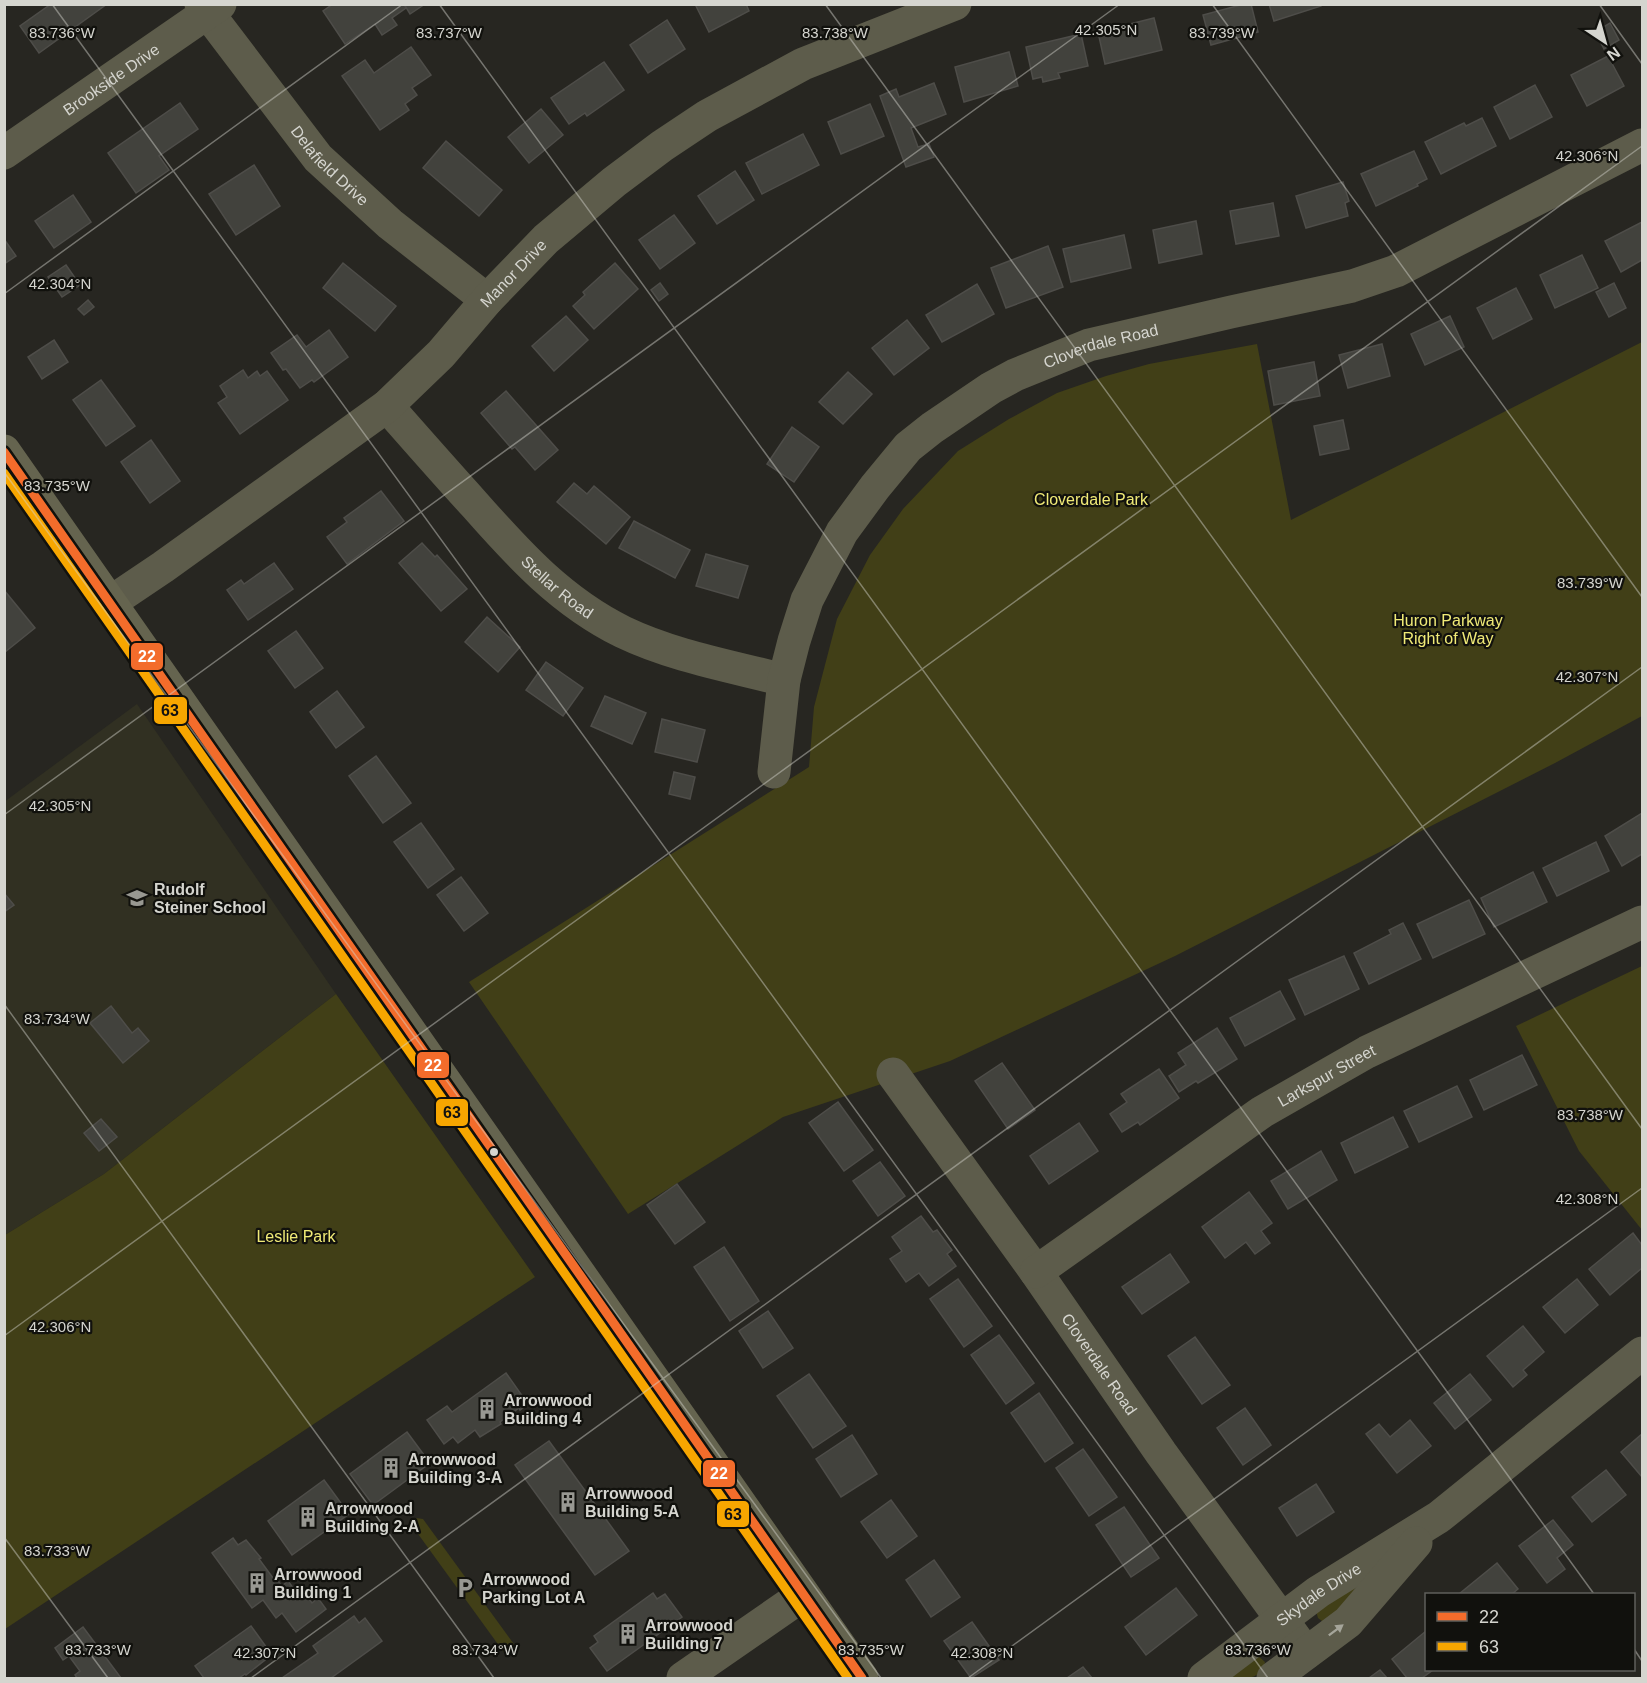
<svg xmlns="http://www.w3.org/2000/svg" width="1647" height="1683" font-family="Arial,sans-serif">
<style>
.built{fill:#313022}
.green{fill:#413f17}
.building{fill:#42423d;stroke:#4e4d49;stroke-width:1.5}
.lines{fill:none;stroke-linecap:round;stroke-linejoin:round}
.minor{stroke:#5d5c4b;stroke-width:33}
.major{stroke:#65644f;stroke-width:33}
.bus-1-casing{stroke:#11110d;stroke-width:14}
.bus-2-casing{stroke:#11110d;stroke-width:14}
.bus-1{stroke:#f36c2b;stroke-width:9}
.bus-2{stroke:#f7a600;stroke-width:9}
.oneway{fill:#a5a59a}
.ticks{fill:none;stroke:#d5d5cf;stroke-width:1.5;stroke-opacity:0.45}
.bus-dot{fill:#d5d5cf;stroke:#11110d;stroke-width:2}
.labels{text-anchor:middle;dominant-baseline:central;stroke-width:4.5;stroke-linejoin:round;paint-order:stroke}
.street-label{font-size:16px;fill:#d5d5cf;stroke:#11110d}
.park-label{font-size:16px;fill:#f0ea77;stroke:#11110d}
.poi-label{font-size:16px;font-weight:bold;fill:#d5d5cf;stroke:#11110d;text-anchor:start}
.ticks-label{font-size:15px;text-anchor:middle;fill:#d5d5cf;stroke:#11110d;stroke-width:4.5;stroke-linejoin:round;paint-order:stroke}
.line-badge{stroke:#11110d;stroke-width:2}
.badge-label{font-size:16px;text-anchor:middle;font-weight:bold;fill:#fff}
.pale-badge-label{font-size:16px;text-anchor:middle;font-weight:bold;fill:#111}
</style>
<rect width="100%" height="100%" fill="#272621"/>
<polygon class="built" points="137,704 336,994 104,1174 5,1235 4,802"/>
<g class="green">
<polygon points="1642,342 1642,716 1555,763 1175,956 950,1061 783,1117 628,1214 469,982 809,767 814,707 837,619 870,555 903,509 958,451 1009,419 1057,393 1106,376 1149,364 1257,344 1291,520"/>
<polygon points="1642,966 1642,1230 1579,1151 1516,1026"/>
<polygon points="336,994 535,1277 5,1629 5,1235 104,1174"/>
<polygon points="416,1518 423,1519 516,1647 513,1654 505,1654 413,1527 413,1523"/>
<polygon points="1372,1571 1329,1621 1322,1621 1318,1618 1316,1611"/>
<path d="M 1257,1655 L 1265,1662 C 1261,1683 1239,1678 1222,1678 Z"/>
</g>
<g class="building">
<polygon points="51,4 107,4 39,53 20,26"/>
<polygon points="333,4 404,4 406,8 392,18 397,25 382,35 375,24 345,44 323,11"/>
<polygon points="404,4 425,4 410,14"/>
<polygon points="695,4 746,4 749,11 709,32"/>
<polygon points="1244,4 1251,4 1258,32 1211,45 1203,15"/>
<polygon points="1269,4 1321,4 1321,6 1274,21"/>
<polygon points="1154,18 1162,50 1105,64 1098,32"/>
<polygon points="667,20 685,49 648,73 630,45"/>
<polygon points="1610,23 1619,40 1604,49 1595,32"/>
<polygon points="1081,34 1088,66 1058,73 1060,78 1043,82 1042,77 1033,79 1026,47"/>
<polygon points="411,47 431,75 412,88 417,95 405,104 409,110 380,130 342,76 365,60 374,73"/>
<polygon points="1009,52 1018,86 964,102 955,67"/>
<polygon points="1608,56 1624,86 1587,106 1571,75"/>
<polygon points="604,62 624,90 587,116 585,113 569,124 551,98"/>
<polygon points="934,83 946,114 911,128 918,147 929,144 934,157 906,167 880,96 896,89 899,97"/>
<polygon points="1535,85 1552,117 1510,139 1494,107"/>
<polygon points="180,103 198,129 159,156 169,170 136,193 108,153"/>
<polygon points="870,104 884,136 841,154 828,122"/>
<polygon points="541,109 563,135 529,163 508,137"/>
<polygon points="1482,118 1496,146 1441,174 1425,142 1464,123 1466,126"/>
<polygon points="803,134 819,165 762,194 746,163"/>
<polygon points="446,141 502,190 479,216 423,168"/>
<polygon points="1414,151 1427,179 1417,184 1418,186 1376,206 1361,174"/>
<polygon points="254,165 280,206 236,235 209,194"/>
<polygon points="735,171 754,200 717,224 698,196"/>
<polygon points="1343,182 1349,201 1345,203 1348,216 1306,228 1296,196"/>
<polygon points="73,195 91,222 54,248 35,221"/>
<polygon points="1273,203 1279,236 1236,244 1230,211"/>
<polygon points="674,215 695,243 660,269 639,240"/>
<polygon points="1196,221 1202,254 1159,263 1153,230"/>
<polygon points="1642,222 1642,260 1621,272 1605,241"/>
<polygon points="1124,235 1131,268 1071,282 1063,249"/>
<polygon points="4,239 16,256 4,264"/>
<polygon points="1048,246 1063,287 1006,308 991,268"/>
<polygon points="1582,255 1598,288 1555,308 1540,275"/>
<polygon points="343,263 396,306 375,331 323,288"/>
<polygon points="615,263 638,289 594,329 573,306 585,295 583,292"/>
<polygon points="66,265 80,285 62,297 48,277"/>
<polygon points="660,283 668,294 659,301 651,290"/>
<polygon points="1614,283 1626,308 1609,317 1596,292"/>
<polygon points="977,284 994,314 942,342 926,315"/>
<polygon points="1516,288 1532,319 1493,339 1477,308"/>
<polygon points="88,300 94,307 84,315 78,309"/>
<polygon points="566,316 588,340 554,371 532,346"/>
<polygon points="1450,316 1464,347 1425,365 1411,334"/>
<polygon points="907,320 929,348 894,375 872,348"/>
<polygon points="329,330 348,357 314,382 312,380 300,388 286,369 283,370 271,353 297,335 306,347"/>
<polygon points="54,340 68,362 42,379 28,357"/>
<polygon points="1382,344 1390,376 1348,388 1339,355"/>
<polygon points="1314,362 1320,396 1274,405 1268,371"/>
<polygon points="243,370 248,378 257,371 260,376 267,371 288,400 240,434 218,403 227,397 220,386"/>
<polygon points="848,372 872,394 843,424 819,402"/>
<polygon points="101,380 135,426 106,446 73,400"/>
<polygon points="506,391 558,450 535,470 515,447 512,449 481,413"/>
<polygon points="1343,420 1349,449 1320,455 1314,426"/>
<polygon points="792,427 819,447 794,482 767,464"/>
<polygon points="151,440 180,481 150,503 121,462"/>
<polygon points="574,483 587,494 594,486 630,517 606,544 557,502"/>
<polygon points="381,491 404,521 347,564 327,537 347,522 344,518"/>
<polygon points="634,521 690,550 675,578 619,548"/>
<polygon points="422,543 435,557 437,555 467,589 441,611 399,563"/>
<polygon points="706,554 748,566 738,598 696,586"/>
<polygon points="274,563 293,589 248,620 227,590 241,580 244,584"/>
<polygon points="4,590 35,628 5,652 4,652"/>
<polygon points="487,617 520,647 498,672 465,642"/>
<polygon points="296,631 323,668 295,688 268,651"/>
<polygon points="546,662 583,688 563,716 526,690"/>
<polygon points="337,691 364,727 336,748 310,712"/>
<polygon points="605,696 646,713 632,744 591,726"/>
<polygon points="662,719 705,730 697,762 655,752"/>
<polygon points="376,756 411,803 383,823 349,776"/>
<polygon points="674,772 695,777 690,799 669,794"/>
<polygon points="1642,813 1642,854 1622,866 1605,836"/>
<polygon points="421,823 454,869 428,888 394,842"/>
<polygon points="1596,842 1609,871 1557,896 1543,868"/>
<polygon points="1533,872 1547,902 1494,927 1481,898"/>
<polygon points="461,877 488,913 464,931 437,895"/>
<polygon points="4,893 14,905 4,912"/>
<polygon points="1469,900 1485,934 1433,958 1417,924"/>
<polygon points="1403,923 1421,959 1369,984 1354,953 1391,934 1389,930"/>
<polygon points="1344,956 1359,989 1305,1015 1289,980"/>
<polygon points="1280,991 1295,1019 1245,1046 1230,1018"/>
<polygon points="111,1006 132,1033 138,1028 149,1041 123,1063 90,1023"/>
<polygon points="1217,1028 1237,1059 1198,1083 1196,1081 1179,1092 1169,1076 1186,1065 1178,1053"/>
<polygon points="1522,1055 1537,1085 1484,1110 1470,1080"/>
<polygon points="1002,1063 1035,1110 1008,1129 975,1081"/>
<polygon points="1159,1069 1179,1098 1140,1125 1138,1122 1122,1132 1110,1114 1127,1102 1121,1094"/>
<polygon points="1457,1086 1472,1117 1419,1142 1404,1111"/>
<polygon points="838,1102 873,1150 844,1171 809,1123"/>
<polygon points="1393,1117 1408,1147 1355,1173 1341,1143"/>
<polygon points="101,1119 117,1137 99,1151 84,1133"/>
<polygon points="1079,1123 1098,1151 1049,1184 1030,1156"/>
<polygon points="1321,1151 1337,1180 1288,1209 1271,1181"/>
<polygon points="880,1162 905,1196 878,1216 853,1181"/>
<polygon points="677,1184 705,1222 675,1244 647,1205"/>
<polygon points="1249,1192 1272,1223 1261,1231 1270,1243 1255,1254 1246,1242 1225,1258 1202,1227"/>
<polygon points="921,1216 933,1232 937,1230 952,1250 947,1254 956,1266 929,1286 919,1273 906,1282 890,1259 902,1251 892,1237"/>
<polygon points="1633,1233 1642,1245 1642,1268 1610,1295 1589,1269"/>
<polygon points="724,1247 759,1301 730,1321 694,1267"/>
<polygon points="1170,1254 1189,1282 1142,1314 1122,1287"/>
<polygon points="958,1279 992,1326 964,1347 930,1299"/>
<polygon points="1577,1279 1598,1305 1565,1333 1543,1307"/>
<polygon points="768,1311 793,1348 763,1368 739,1331"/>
<polygon points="1523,1326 1544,1352 1523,1370 1527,1375 1513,1387 1487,1356"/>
<polygon points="999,1335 1034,1383 1006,1404 971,1355"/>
<polygon points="1195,1337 1230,1385 1202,1404 1168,1356"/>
<polygon points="506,1373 528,1404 520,1410 519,1408 500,1422 501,1424 480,1437 475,1430 458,1443 453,1437 444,1444 427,1420 447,1406 452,1412"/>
<polygon points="809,1374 846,1426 813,1448 777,1396"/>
<polygon points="1470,1374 1491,1400 1455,1429 1434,1403"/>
<polygon points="1039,1393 1073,1443 1045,1462 1011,1413"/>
<polygon points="1245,1408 1271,1445 1243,1465 1217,1428"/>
<polygon points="1410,1420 1431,1446 1397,1473 1366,1434 1379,1424 1390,1437"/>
<polygon points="407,1432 430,1463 373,1505 350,1474"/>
<polygon points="1642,1434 1642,1477 1621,1452"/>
<polygon points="852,1435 877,1474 841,1497 816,1459"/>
<polygon points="549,1441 629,1551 595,1575 515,1465"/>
<polygon points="1083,1449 1117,1497 1089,1516 1056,1468"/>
<polygon points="1606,1470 1626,1495 1592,1522 1572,1497"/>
<polygon points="324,1480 349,1514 292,1555 268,1521"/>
<polygon points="1316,1484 1334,1512 1297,1536 1279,1508"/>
<polygon points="891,1500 917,1536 887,1558 861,1522"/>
<polygon points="1124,1507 1159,1558 1131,1577 1096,1525"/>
<polygon points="1553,1520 1573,1545 1557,1558 1565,1569 1547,1583 1519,1546"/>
<polygon points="233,1538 238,1545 246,1540 261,1558 259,1559 273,1578 275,1577 282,1586 288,1581 294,1589 299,1585 312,1603 318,1598 326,1609 296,1632 282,1613 276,1618 263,1600 252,1608 212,1553"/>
<polygon points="934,1560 960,1597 931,1617 906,1580"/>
<polygon points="1497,1563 1518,1589 1512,1594 1459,1594"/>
<polygon points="1176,1588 1197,1615 1146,1655 1125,1627"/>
<polygon points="653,1593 657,1599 665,1594 682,1617 607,1671 590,1648 598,1642 594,1636"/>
<polygon points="354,1616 359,1623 365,1618 382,1641 331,1678 282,1678 318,1653 313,1646"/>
<polygon points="972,1622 999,1660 971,1678 944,1641"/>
<polygon points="251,1626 267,1648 260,1653 265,1660 246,1675 245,1674 239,1678 204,1678 195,1666"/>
<polygon points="83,1627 121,1678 77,1678 75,1675 80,1671 69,1656 63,1660 55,1648"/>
<polygon points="1426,1631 1426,1670 1433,1670 1422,1678 1407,1678 1392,1659"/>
<polygon points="1083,1667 1092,1678 1067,1678"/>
<polygon points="1380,1670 1387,1678 1369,1678"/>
</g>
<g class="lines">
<g class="minor">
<path id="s1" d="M 201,4 L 318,158 L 390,224 L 487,300"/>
<path id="s2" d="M 4,153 L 220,4"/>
<path id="s3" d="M 387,406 C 416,439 445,472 475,505 C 519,555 562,602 623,632 C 673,656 730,666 784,680"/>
<path id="s4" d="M 111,602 L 163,567 L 387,406 L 441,354 L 487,300 L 546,239 L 614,182 L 662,146 L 707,116 L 803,64 L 955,4"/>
<path id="s5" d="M 774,772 L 784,680 L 794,641 L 807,600 L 842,532 L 875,487 L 908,447 L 932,428 L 991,388 L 1015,375 L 1089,345 L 1231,312 L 1352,286 L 1396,271 L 1642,145"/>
<path id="s6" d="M 893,1074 L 1036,1272 L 1161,1453 L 1306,1653"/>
<path id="s7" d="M 1036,1272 L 1262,1112 L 1367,1052 L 1642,922"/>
<polyline points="683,1678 803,1595"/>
<path id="s8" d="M 1204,1678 L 1318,1592 L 1439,1517 L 1642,1353"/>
<polyline points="1273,1678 1348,1622 1416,1543"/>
</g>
<polyline class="major" points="4,451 862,1678"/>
<g class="bus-1-casing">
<polyline id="bus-1" points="4,452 862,1678"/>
</g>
<g class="bus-2-casing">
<polyline id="bus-2" points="4,473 848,1678"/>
</g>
<use href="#bus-1" class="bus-1"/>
<use href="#bus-2" class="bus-2"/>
</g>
<defs><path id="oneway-solid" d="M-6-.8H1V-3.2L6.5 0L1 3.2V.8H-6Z" transform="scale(1.5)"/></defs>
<use class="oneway" href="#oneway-solid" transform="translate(1336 1630) rotate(-37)"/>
<path class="ticks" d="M 52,4 L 1268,1678M 439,4 L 1594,1594M 825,4 L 1642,1129M 1212,4 L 1642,597M 1599,4 L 1642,64M 4,294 L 403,4M 4,472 L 881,1678M 4,815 L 1120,4M 4,1004 L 494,1678M 4,1336 L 1642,146M 4,1537 L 108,1678M 1634,1649 L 1642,1661M 251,1678 L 1642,667M 968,1678 L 1642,1188"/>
<defs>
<g id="school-bare" transform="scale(1.62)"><path d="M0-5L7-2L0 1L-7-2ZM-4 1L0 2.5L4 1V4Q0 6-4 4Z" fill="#989892" stroke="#11110d" stroke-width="2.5" paint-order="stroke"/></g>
<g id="building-bare" transform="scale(1.62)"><path d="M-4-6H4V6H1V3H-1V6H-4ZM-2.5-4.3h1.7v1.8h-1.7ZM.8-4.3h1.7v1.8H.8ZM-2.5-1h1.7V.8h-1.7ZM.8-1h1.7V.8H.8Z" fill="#989892" stroke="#11110d" stroke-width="2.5" paint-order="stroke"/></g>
<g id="parking-bare" transform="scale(1.62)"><path d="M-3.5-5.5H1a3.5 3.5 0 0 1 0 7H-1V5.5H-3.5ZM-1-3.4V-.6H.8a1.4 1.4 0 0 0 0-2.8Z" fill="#989892" stroke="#11110d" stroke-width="2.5" paint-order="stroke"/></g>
</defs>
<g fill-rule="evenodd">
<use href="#school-bare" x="137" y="898"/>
<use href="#building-bare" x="487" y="1409"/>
<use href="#building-bare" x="391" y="1468"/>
<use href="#building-bare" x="568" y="1502"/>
<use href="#building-bare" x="308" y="1517"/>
<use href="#building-bare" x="257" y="1583"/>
<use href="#parking-bare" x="465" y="1588"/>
<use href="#building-bare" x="628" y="1634"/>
</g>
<circle class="bus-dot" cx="494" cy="1152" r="5"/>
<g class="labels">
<g class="street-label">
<text stroke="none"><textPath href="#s2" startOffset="130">Brookside Drive</textPath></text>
<text stroke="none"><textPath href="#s1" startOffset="207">Delafield Drive</textPath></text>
<text stroke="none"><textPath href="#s4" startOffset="522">Manor Drive</textPath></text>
<text stroke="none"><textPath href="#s5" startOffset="580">Cloverdale Road</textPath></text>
<text stroke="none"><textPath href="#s3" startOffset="249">Stellar Road</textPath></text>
<text stroke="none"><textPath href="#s7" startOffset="351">Larkspur Street</textPath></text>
<text stroke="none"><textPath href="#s6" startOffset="356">Cloverdale Road</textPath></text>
<text stroke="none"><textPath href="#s8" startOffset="142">Skydale Drive</textPath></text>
</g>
<g class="park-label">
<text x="1091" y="499">Cloverdale Park</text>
<text x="1448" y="620">Huron Parkway<tspan x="1448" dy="18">Right of Way</tspan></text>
<text x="296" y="1236">Leslie Park</text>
</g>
<g class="poi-label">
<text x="154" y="889">Rudolf<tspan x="154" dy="18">Steiner School</tspan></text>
<text x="504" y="1400">Arrowwood<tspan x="504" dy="18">Building 4</tspan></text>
<text x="408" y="1459">Arrowwood<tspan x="408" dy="18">Building 3-A</tspan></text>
<text x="585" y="1493">Arrowwood<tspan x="585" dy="18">Building 5-A</tspan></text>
<text x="325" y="1508">Arrowwood<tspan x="325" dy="18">Building 2-A</tspan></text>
<text x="274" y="1574">Arrowwood<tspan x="274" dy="18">Building 1</tspan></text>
<text x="482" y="1579">Arrowwood<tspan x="482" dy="18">Parking Lot A</tspan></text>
<text x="645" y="1625">Arrowwood<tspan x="645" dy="18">Building 7</tspan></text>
</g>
</g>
<g class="ticks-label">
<text x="1106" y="35">42.305°N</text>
<text x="62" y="38">83.736°W</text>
<text x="449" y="38">83.737°W</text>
<text x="835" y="38">83.738°W</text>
<text x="1222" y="38">83.739°W</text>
<text x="1587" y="161">42.306°N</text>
<text x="60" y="289">42.304°N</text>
<text x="57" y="491">83.735°W</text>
<text x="1590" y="588">83.739°W</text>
<text x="1587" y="682">42.307°N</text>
<text x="60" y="811">42.305°N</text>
<text x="57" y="1024">83.734°W</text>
<text x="1590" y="1120">83.738°W</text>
<text x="1587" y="1204">42.308°N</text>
<text x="60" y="1332">42.306°N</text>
<text x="57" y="1556">83.733°W</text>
<text x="98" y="1655">83.733°W</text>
<text x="485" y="1655">83.734°W</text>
<text x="871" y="1655">83.735°W</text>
<text x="1258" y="1655">83.736°W</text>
<text x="265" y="1658">42.307°N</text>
<text x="982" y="1658">42.308°N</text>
</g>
<g class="line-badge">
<rect x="130" y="642" width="34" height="29" rx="6" fill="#f36c2b"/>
<rect x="153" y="696" width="35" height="29" rx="6" fill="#f7a600"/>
<rect x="416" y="1051" width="34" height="28" rx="6" fill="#f36c2b"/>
<rect x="435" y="1098" width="34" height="29" rx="6" fill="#f7a600"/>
<rect x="702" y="1459" width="34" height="29" rx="6" fill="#f36c2b"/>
<rect x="716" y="1500" width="34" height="28" rx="6" fill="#f7a600"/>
</g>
<g class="badge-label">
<text x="147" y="662">22</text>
<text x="433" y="1071">22</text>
<text x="719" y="1479">22</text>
</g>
<g class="pale-badge-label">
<text x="170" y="716">63</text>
<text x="452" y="1118">63</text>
<text x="733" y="1520">63</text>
</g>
<rect width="1647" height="1683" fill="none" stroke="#d5d5cf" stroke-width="12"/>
<rect x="1425" y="1593" width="210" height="78" fill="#11110d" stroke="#5f5f5b" stroke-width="1.5"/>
<rect x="1437" y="1612" width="30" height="9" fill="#f36c2b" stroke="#5f5f5b" stroke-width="1.5"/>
<text x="1479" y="1623" font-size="18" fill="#d5d5cf">22</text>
<rect x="1437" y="1642" width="30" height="9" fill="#f7a600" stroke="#5f5f5b" stroke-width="1.5"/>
<text x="1479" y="1653" font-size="18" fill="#d5d5cf">63</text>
<g transform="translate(1605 42) rotate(144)" stroke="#11110d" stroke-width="4.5" paint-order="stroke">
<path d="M0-4.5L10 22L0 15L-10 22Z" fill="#d5d5cf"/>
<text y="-9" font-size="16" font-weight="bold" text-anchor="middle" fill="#d5d5cf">N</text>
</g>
</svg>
